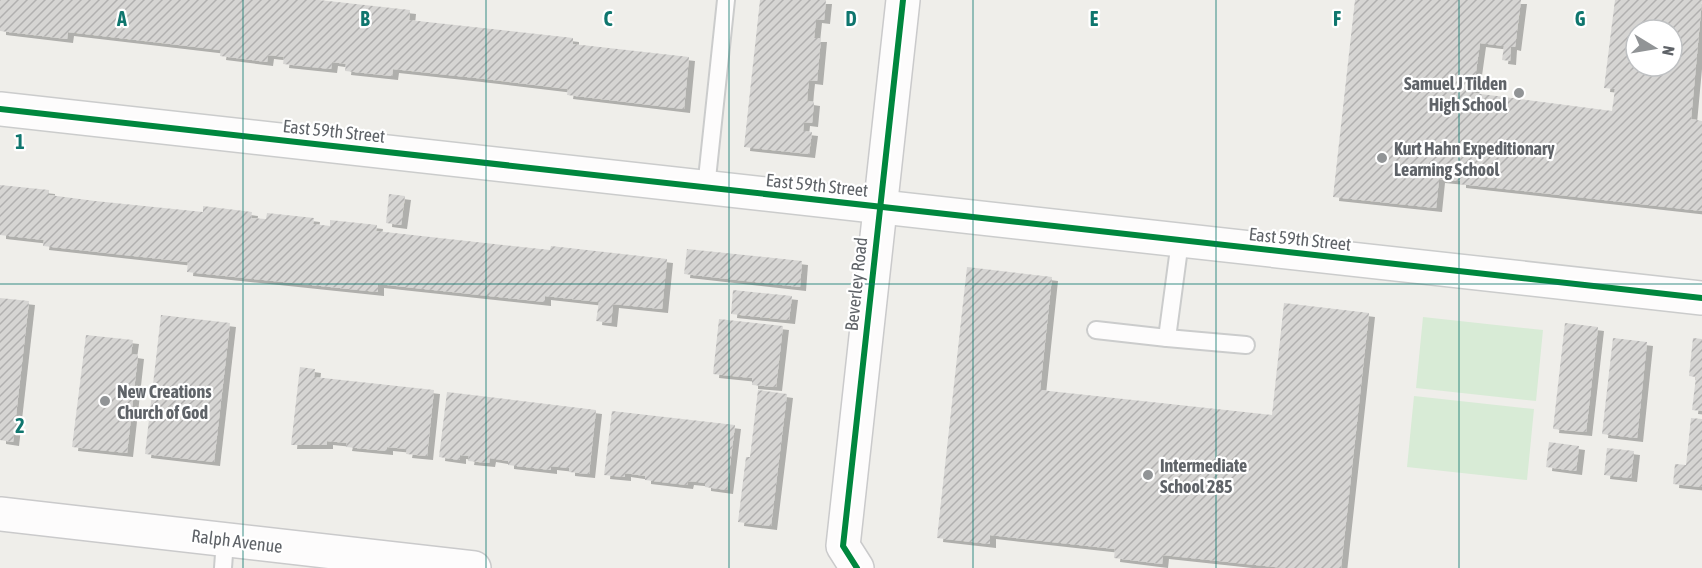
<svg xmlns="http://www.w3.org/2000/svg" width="1702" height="568" font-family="'Asap Condensed',sans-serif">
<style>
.park{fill:#d8ebd6}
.building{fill:url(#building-hatch);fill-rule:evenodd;filter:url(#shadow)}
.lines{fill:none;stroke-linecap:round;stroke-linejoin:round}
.lane-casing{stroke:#cbcccc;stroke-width:20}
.street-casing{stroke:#cbcccc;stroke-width:36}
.secondary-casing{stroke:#cacacb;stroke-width:36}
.lane{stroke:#fdfcfc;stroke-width:16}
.street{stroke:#fdfcfc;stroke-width:33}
.secondary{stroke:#fdfcfc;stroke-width:33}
.cycleway-casing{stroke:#fff;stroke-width:10}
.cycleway{stroke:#00873e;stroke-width:6}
.grid{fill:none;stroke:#0f766e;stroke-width:1.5;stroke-opacity:0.55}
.poi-dot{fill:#919496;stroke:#fff;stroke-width:2}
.labels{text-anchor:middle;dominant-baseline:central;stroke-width:4.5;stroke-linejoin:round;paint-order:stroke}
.poi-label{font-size:18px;font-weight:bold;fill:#5f6368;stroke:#fff;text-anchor:start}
.street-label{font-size:18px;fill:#5f6368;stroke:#fff}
.grid-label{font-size:20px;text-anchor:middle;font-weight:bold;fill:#0f766e;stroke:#fff;stroke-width:4.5;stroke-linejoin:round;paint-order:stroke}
</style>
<defs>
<pattern id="building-hatch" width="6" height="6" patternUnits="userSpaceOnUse" patternTransform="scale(1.5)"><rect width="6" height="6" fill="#d6d5d3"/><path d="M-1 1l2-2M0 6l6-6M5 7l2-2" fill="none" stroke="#b1b0af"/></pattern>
<filter id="shadow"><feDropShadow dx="6" dy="4" stdDeviation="0" flood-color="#0004"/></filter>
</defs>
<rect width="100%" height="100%" fill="#efeeea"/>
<g class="park">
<polygon points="1423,317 1543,330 1536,401 1416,388"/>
<polygon points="1414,396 1534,409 1527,480 1407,467"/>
</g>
<g class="building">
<polygon points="0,0 319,0 410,10 409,20 573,38 573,44 689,57 684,109 567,95 568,89 476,78 393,69 392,76 345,71 346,64 332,62 331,69 283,64 284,57 277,56 268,55 267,62 220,56 221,50 68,32 67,39 0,31"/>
<polygon points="760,0 826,0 824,20 816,19 814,38 821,38 817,81 809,80 808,89 807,101 814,102 812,123 804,122 803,131 812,132 809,154 744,147"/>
<path d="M 1355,0 L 1521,0 L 1515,47 L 1511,46 L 1510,61 L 1502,60 L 1504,46 L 1480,43 L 1473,93 L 1612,111 L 1615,89 L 1604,88 L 1615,0 L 1702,0 L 1691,119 L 1702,121 L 1702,211 L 1460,184 L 1460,181 L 1439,179 L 1436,208 L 1333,197 ZM 1636,30 L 1672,30 L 1672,66 L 1636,66 Z"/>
<polygon points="0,185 49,190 49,195 95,201 203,212 203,206 252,212 251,218 266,219 267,213 314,218 313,224 330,226 330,220 377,225 376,231 550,250 551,246 667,259 662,309 613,304 611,323 596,321 599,302 545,296 545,302 378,284 378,292 187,272 188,262 43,246 44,240 0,235"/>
<polygon points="389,194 405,196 401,225 386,223"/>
<polygon points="687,249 802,261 800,287 684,274"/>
<polygon points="967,267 1052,277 1040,390 1272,415 1284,303 1369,313 1341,568 1284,568 1163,555 1162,564 1114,558 1115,549 990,535 990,544 937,538"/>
<polygon points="733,290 792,296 789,320 731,314"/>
<polygon points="0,298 29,301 13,442 0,440"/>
<polygon points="161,315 230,323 214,462 145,454"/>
<polygon points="719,319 783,326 776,387 752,385 752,378 713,374"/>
<polygon points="1565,323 1598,327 1586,432 1553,429"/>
<polygon points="86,335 133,340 131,354 138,355 127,453 72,447"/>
<polygon points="1613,338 1647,342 1637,438 1602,434"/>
<polygon points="1693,338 1702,339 1702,411 1692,410 1696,377 1689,376"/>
<polygon points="300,367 315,369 314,377 434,390 427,456 406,454 407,449 387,447 387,451 346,447 347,443 327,441 327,445 291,445"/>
<polygon points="758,390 787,394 771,526 738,522 746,457 750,457"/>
<polygon points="447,392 596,410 589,474 569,472 569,468 551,466 551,470 508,465 508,461 490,458 489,463 468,461 469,456 460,455 460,460 439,457"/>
<polygon points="612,411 735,425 727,490 705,487 705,483 698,482 688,481 687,485 645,480 645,476 625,473 625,477 604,475"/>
<polygon points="1691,418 1702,419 1702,487 1673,484 1675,464 1686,465"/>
<polygon points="1549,442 1579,446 1576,471 1546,467"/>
<polygon points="1607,448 1634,451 1631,478 1604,475"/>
</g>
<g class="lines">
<g class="lane-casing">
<g id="lane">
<polyline points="706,188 726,0"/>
<polyline points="1096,330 1167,338 1180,241"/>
<polyline points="1167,338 1246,345"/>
<polyline points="223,568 225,540"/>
</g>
</g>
<g class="street-casing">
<polyline id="street" points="0,109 1702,298"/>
</g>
<g class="secondary-casing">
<g id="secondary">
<polyline points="0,514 474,568"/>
<polyline points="857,568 843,546 903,0"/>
</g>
</g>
<use href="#lane" class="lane"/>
<use href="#street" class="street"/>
<use href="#secondary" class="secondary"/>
<g class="cycleway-casing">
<g id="cycleway">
<polyline points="0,109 1702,298"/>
<polyline points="857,568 843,546 903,0"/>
</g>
</g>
<use href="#cycleway" class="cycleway"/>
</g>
<path class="grid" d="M 243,0 L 243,568M 486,0 L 486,568M 729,0 L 729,568M 973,0 L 973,568M 1216,0 L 1216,568M 1459,0 L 1459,568M 0,284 L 1702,284"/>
<g class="poi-dot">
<circle cx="1519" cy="93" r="6"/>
<circle cx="1382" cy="158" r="6"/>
<circle cx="105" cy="401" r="6"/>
<circle cx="1148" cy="475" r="6"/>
</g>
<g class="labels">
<g class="poi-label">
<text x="1507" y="83" text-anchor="end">Samuel J Tilden<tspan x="1507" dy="21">High School</tspan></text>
<text x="1394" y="148">Kurt Hahn Expeditionary<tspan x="1394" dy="21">Learning School</tspan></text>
<text x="117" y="391">New Creations<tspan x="117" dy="21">Church of God</tspan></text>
<text x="1160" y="465">Intermediate<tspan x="1160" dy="21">School 285</tspan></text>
</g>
<g class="street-label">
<text transform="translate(334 131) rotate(6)">East 59th Street</text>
<text transform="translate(817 185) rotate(6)">East 59th Street</text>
<text transform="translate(1300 239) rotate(6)">East 59th Street</text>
<text transform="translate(856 284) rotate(-84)">Beverley Road</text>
<text transform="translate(237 541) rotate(7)">Ralph Avenue</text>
</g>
</g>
<g class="grid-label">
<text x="122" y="26">A</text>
<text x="365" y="26">B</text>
<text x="608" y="26">C</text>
<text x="851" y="26">D</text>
<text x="1094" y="26">E</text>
<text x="1337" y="26">F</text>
<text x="1580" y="26">G</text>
<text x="20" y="149">1</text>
<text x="20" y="433">2</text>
</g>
<g transform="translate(1654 48) rotate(101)"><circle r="28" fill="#ffffff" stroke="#bfc1c3" stroke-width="1.5"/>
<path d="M0-4.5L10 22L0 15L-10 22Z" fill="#919496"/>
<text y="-9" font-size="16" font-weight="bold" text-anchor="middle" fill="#5f6368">N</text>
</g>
</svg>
